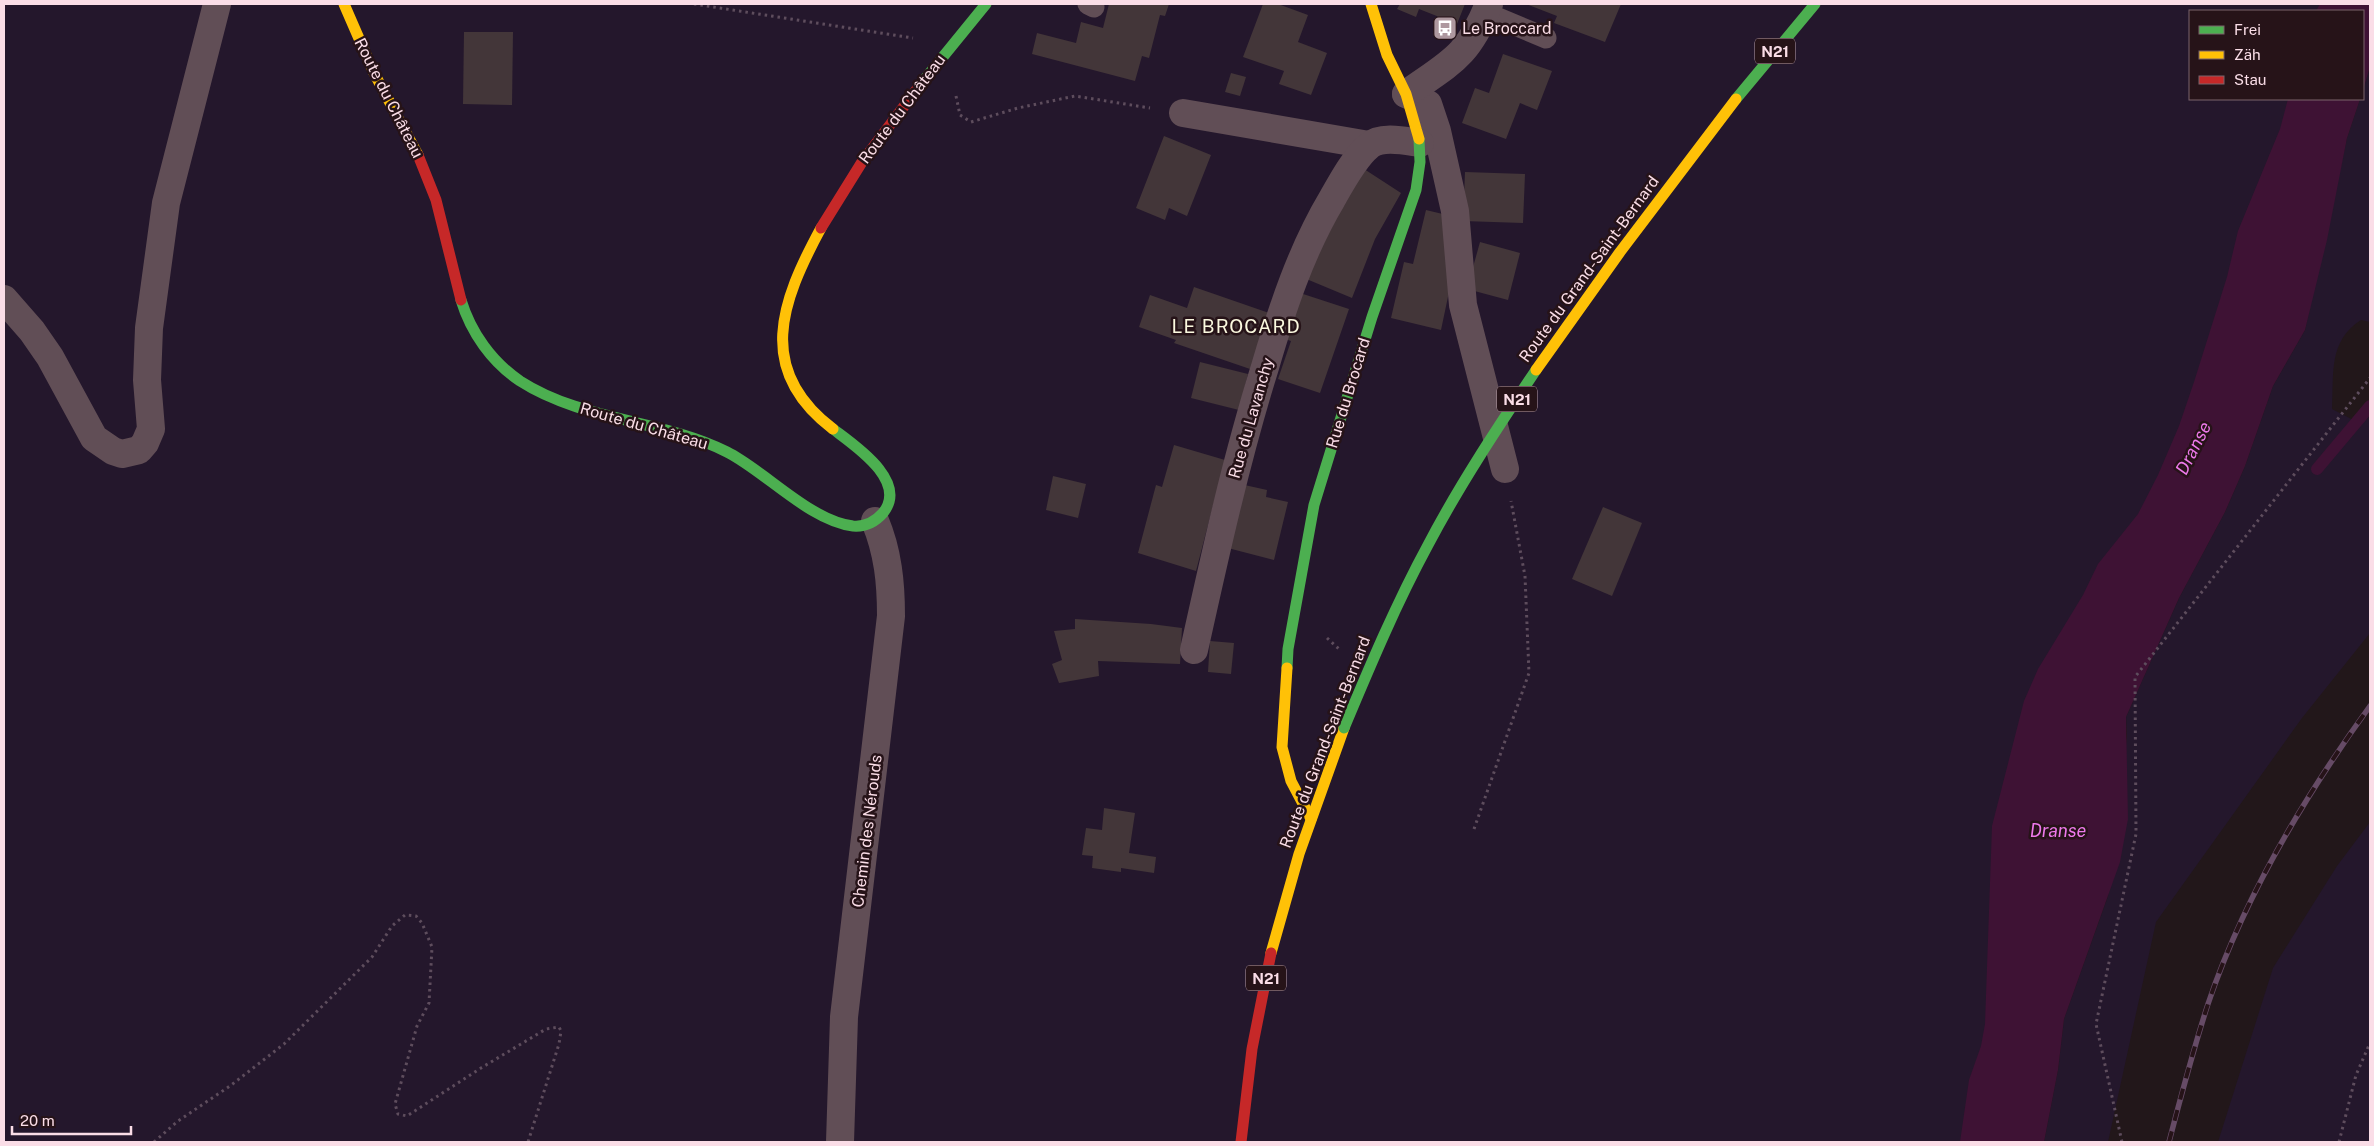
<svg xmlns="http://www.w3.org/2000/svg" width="2374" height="1146" font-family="'Public Sans',sans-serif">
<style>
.green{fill:#24172c}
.water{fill:#3e1234}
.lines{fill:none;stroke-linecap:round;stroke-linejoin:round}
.stream{stroke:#3e1234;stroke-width:12}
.building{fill:#433639}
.path{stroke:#5e4d5d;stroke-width:3;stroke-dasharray:2.5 4;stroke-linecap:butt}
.lane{stroke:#614e56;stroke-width:21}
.street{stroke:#614e56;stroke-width:28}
.fast{stroke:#4caf50;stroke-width:11}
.slow{stroke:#ffc107;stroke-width:11}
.jam{stroke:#c62828;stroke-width:11}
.rail-casing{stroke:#664b66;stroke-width:5.5}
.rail{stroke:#261318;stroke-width:4;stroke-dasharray:11;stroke-linecap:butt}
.fast-bridge{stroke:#4caf50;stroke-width:11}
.slow-bridge{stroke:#ffc107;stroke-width:11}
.labels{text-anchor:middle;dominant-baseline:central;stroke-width:5;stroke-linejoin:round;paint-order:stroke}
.shield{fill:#261318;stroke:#baa0a9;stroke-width:1}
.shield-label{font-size:15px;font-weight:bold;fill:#fadde7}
.poi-label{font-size:16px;fill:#fadde7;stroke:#261318;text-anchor:start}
.street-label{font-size:16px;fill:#fadde7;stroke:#261318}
.water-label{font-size:18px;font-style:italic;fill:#ed79ea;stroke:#261318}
.quarter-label{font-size:19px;letter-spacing:1px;fill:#fbf9df;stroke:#261318}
</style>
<rect width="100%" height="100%" fill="#22171a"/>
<g class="green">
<polygon points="4,4 2370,4 2363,11 2190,11 2190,99 2344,99 2068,750 2024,1142 4,1142"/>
<path d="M 2370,67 L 2370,322 L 2361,320 C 2328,341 2334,374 2332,409 L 2357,422 L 2368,418 L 2370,413 L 2370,633 L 2302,718 L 2156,922 L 2108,1142 L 2044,1142 L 2058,1070 L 2064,1019 L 2108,896 L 2127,736 L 2126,717 L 2179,598 L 2225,512 L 2245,466 L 2273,386 L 2305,330 L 2347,138 L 2360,99 L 2363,99 L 2363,90 Z"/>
<polygon points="2370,822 2370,1142 2218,1142 2273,968 2337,866"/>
</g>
<g class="water">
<polygon points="2320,4 2370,4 2370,67 2363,90 2363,11 2316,11"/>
<polygon points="2288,99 2360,99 2347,138 2327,240 2305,330 2273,386 2245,466 2225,512 2179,598 2126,717 2128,819 2120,862 2064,1019 2058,1070 2044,1142 1960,1142 1969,1080 1981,1046 1985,1024 1992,826 2024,701 2038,669 2083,595 2098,564 2138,514 2158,475 2179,426 2194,382 2227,277 2238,231 2280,129"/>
</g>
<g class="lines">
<polyline class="stream" points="2317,469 2370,406"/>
</g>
<g class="building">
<polygon points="1109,4 1169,4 1165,16 1160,15 1149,58 1142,56 1135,81 1032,54 1037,33 1076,43 1081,22 1103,28"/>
<polygon points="1263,4 1278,4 1308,15 1298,42 1327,53 1311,95 1279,84 1284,71 1243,57"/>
<polygon points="1400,4 1465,4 1457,24 1419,9 1416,17 1397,9"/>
<polygon points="1526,4 1621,4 1605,42 1554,23 1557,16"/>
<polygon points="464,32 513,32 512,105 463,104"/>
<polygon points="1503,54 1552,71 1537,110 1520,103 1506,139 1462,123 1475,88 1489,93"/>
<polygon points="1231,73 1246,77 1240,96 1225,92"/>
<polygon points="1164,136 1211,155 1187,216 1169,208 1165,220 1136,208"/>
<polygon points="1361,167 1401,193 1375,239 1352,298 1304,278"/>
<polygon points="1465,172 1525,174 1523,223 1463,221"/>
<polygon points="1426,210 1451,216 1453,273 1441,330 1391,318 1404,262 1413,264"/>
<polygon points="1480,242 1520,253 1508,300 1467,289"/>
<polygon points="1194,287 1272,314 1253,370 1174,343 1176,340 1139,327 1150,295 1187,308"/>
<polygon points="1297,292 1349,309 1320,393 1278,379 1291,341 1282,338"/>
<polygon points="1200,362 1248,374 1239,410 1191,398"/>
<polygon points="1174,445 1225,460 1196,571 1138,553 1156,485 1162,487"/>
<polygon points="1053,476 1086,484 1078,518 1046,510"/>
<polygon points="1240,484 1267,490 1266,497 1288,502 1274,560 1224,547"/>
<polygon points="1603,507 1642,523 1612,596 1572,579"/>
<polygon points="1075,619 1151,624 1182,628 1180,664 1098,661 1099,676 1059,683 1052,664 1062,660 1054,631 1075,629"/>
<polygon points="1210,641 1234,643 1231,674 1208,672"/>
<polygon points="1104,808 1135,813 1129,853 1156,857 1154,873 1121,868 1121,872 1092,868 1093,856 1082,855 1086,828 1102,830"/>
</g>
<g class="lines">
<g class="path">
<polyline points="694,4 913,38"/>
<polyline points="956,96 960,115 971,122 1018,108 1075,96 1150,108"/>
<polyline points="1327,638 1339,649"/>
<polyline points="1474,829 1529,673 1525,576 1511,501"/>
<polyline points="154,1142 178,1121 230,1086 284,1044 372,957 392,926 405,915 416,916 422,923 432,947 429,1003 417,1026 395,1104 398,1114 407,1116 481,1068 546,1029 559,1027 561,1031 559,1044 528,1142"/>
<polyline points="2122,1142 2096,1024 2136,834 2135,677 2370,378"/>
<polyline points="2339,1142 2356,1075 2370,1043"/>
</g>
<g class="lane">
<polyline points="1088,4 1094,7"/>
<polyline points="1486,13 1546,38"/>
</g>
<g class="street">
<polyline points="1406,94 1428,104 1437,131 1455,211 1463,305 1505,469"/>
<path d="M 1406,94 C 1451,62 1467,58 1489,4"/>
<polyline points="1183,113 1369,145"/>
<polyline points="4,299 32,331 50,357 94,438 113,451 122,454 139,450 145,443 151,429 147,380 149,328 166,203 217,4"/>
<path d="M 1194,650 C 1215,555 1236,460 1265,367 C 1282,309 1301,251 1332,199 C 1341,183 1355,157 1369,146 C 1381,135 1406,141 1420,143"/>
<path d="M 840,1142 L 844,1017 L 891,616 C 891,583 888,552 875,521"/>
</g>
<g class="fast">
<polyline points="920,85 986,4"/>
<polyline points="1736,99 1815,4"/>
<path d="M 461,300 C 471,333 492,362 520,381 C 582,421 661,419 727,452 C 765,471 810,521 853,526 C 865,527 875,522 883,513 C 909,481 854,445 833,429"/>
<polyline points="1287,668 1288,649 1314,505 1372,317 1416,190 1420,162 1419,139"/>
</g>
<g class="slow">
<polyline points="344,4 374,73 418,155"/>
<polyline points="1371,4 1387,55 1406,94 1419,139"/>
<path d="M 821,228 C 781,302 755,370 833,429"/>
<polyline points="1287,668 1282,747 1291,781 1311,819"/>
<polyline points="1271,953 1299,854 1344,728"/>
</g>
<g class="jam">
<polyline points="418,155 436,200 461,300"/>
<polyline points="821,228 862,162 920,85"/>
<polyline points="1241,1142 1252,1049 1271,953"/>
</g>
<g class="rail-casing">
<path id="rail" d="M 2169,1142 C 2181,1096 2193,1050 2208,1004 C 2244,897 2304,797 2370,706"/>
</g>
<use href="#rail" class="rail"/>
<path class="fast-bridge" d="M 1344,728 C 1370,666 1396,604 1428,545 C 1460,484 1498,427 1536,370"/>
<polyline class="slow-bridge" points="1536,370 1620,252 1736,99"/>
</g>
<defs>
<g id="bus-square" transform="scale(1.25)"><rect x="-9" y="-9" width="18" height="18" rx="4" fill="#ae989f" stroke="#261318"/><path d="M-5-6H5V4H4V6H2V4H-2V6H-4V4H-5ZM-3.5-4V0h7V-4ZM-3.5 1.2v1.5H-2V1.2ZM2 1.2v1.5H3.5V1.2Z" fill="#fff"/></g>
</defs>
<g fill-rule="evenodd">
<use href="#bus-square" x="1445" y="28"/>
</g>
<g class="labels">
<g class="shield">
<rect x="1755" y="38.5" width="40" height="25" rx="4"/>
<rect x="1497" y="386.5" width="40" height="25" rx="4"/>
<rect x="1246" y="965.5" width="40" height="25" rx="4"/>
</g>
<g class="shield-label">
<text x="1775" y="51">N21</text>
<text x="1517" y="399">N21</text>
<text x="1266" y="978">N21</text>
</g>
<g class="poi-label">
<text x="1462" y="28">Le Broccard</text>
</g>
<g class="street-label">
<text transform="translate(389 98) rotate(63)">Route du Château</text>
<text transform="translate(902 109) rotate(-53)">Route du Château</text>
<text transform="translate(1589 269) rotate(-54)">Route du Grand-Saint-Bernard</text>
<text transform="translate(1348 393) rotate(-73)">Rue du Brocard</text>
<text transform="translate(1251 418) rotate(-74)">Rue du Lavanchy</text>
<text transform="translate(644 426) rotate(16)">Route du Château</text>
<text transform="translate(1325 742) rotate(-69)">Route du Grand-Saint-Bernard</text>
<text transform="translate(867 831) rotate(-83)">Chemin des Nérouds</text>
</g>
<g class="water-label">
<text transform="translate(2193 448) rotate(-63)">Dranse</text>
<text x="2058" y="830">Dranse</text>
</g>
<g class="quarter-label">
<text x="1236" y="326">LE BROCARD</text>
</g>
</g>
<rect width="2374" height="1146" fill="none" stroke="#fadde7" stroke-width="10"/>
<rect x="2189" y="10" width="175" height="90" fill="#261318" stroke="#7b646b"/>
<rect x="2199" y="26" width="25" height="8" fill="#4caf50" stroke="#7b646b"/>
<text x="2234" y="35" font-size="15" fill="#fadde7">Frei</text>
<rect x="2199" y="51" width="25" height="8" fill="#ffc107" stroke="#7b646b"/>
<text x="2234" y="60" font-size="15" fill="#fadde7">Zäh</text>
<rect x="2199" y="76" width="25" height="8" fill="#c62828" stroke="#7b646b"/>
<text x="2234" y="85" font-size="15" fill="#fadde7">Stau</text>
<path d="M12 1126v8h119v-8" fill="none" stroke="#fadde7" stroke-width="2.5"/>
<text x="20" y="1126" font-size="15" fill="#fadde7" stroke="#261318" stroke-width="4" paint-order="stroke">20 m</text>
</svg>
